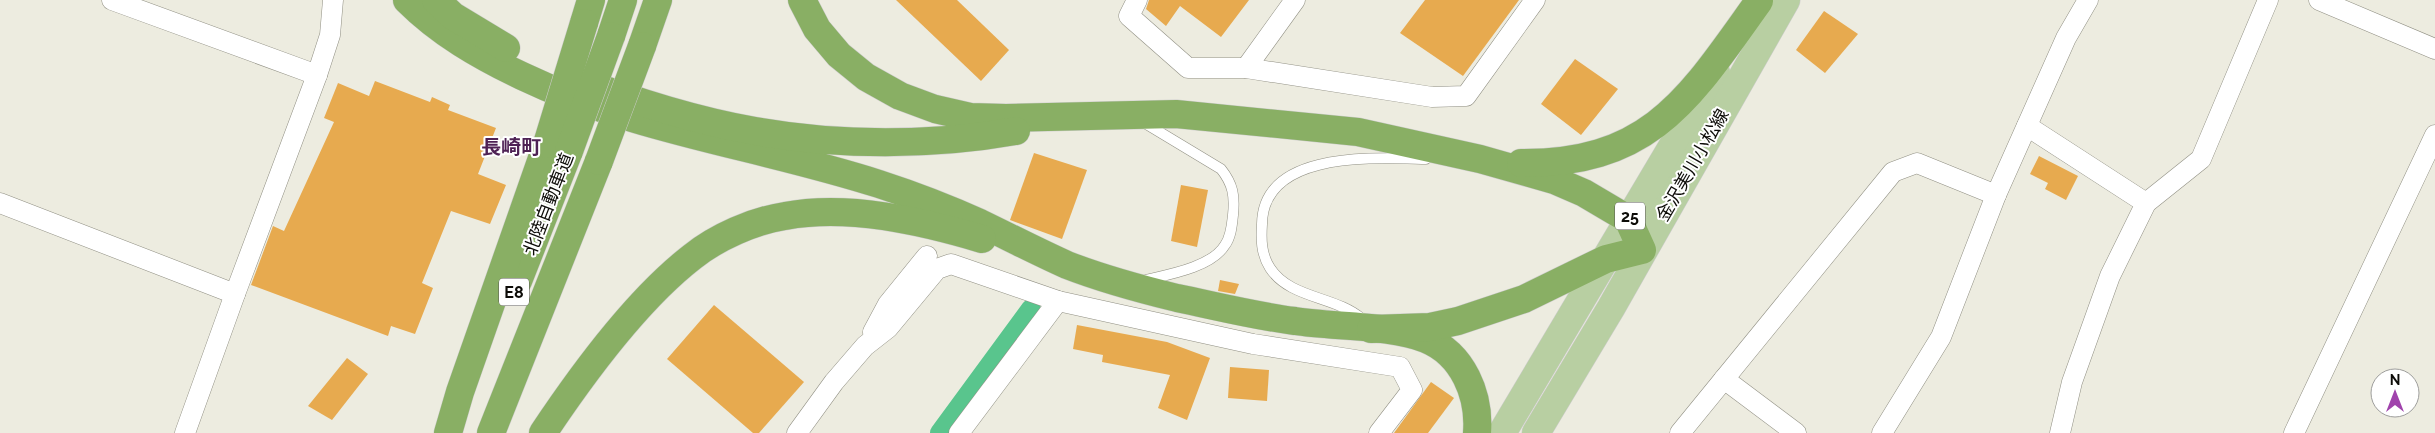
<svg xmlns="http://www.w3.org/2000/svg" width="2435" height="433" font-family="Raleway,'Noto Sans JP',sans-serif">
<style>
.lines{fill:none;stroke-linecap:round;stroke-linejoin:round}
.canal{stroke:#59c58d;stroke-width:20}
.building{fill:#e7aa4f}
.lane-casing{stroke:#919084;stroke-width:11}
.street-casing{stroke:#919084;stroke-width:21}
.primary-casing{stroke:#cfcece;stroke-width:29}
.highway-casing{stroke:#cfcece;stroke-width:29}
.lane{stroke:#fff;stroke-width:10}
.street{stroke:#fff;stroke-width:20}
.primary{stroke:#b8cfa2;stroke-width:28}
.highway{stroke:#89af64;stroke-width:28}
.highway-bridge-casing{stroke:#cfcece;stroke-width:29;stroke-linecap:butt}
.highway-bridge{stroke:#89af64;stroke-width:28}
.labels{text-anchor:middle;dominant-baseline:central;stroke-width:4;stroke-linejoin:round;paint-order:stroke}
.shield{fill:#fff;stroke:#565552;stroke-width:1}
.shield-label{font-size:16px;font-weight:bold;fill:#0d0c08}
.street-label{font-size:18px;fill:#0d0c08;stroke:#fff}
.quarter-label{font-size:20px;font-weight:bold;fill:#4e2154;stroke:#fff}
</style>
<rect width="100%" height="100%" fill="#edece0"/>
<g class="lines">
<polyline class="canal" points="940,433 1031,309"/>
</g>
<g class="building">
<polygon points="896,0 957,0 1009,50 981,81"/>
<polygon points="1149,0 1249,0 1221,37 1180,6 1166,26 1146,9"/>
<polygon points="1425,0 1519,0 1463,76 1400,33"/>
<polygon points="1824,11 1858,34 1825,73 1796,50"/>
<polygon points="1575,59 1618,89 1581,135 1541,104"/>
<polygon points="375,81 430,102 432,97 450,105 448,110 496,128 478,174 506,185 490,224 451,211 422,283 433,288 415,334 391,326 388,336 251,285 273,226 284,231 334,122 324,118 338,83 369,96"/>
<polygon points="1034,153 1087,170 1062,239 1010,220"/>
<polygon points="2039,156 2078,176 2066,200 2045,189 2048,183 2030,174"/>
<polygon points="1181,185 1208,190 1197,247 1171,241"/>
<polygon points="1220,280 1239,284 1235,294 1218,291"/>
<polygon points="714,305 804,382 759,433 753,433 667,359"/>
<polygon points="1077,325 1167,342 1210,358 1187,420 1158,408 1170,375 1102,362 1103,355 1073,349"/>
<polygon points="347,358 368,374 332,420 308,406"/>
<polygon points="1230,367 1269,370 1267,401 1228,398"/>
<polygon points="1431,382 1454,398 1428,433 1394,433"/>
</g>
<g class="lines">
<g class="lane-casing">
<g id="lane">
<path d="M 1141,281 C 1166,275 1211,268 1225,245 C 1231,237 1232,225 1233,215 C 1235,196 1233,184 1221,169 L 1143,122"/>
<path d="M 1362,319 C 1336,296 1290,299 1270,268 C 1261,254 1261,239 1262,224 C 1263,150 1375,158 1426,159"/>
</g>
</g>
<g class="street-casing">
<g id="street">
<polyline points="112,0 317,75"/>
<polyline points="1137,0 1129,16 1188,68 1246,68"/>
<polyline points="1295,0 1246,68 1432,97 1466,96 1535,0"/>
<polyline points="2319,0 2435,49"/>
<polyline points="2027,126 2146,203"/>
<polyline points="0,203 235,294"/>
<polyline points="873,332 888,304 927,256"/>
<polyline points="1724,379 1796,433"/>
<polyline points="185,433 235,294 317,75 330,35 333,0"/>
<polyline points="797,433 834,382 865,346 888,328 937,269 951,264 1058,301 1253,344 1400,367 1412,390 1379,433"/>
<polyline points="959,433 1058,301"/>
<polyline points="1680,433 1893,172 1917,163 1996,195"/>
<polyline points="1882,433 1941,337 1996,195 2066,38 2088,0"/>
<polyline points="2060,433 2072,382 2110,276 2146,203 2201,159 2268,0"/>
<polyline points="2294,433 2435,135"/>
</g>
</g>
<g class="primary-casing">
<g id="primary">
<polyline points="1502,433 1716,73"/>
<polyline points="1536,433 1611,308 1786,0"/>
</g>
</g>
<g class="highway-casing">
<g id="highway">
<path d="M 407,0 C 440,33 480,56 522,76 C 639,132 758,145 879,184 C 913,195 947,208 980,223 C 1009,237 1038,252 1067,265 C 1103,279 1140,289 1177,298 C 1216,306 1255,316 1295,321 C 1333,327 1392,325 1426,339 C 1463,354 1480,395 1477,433"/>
<polyline points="436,0 453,16 506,48"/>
<polyline points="802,0 817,29 839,55 866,77 900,96 935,109 970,117 1006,118 1176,114 1358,132 1480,159 1554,180 1584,193 1628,219 1642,250 1606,259 1524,299 1458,321 1430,327 1371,329"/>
<polyline points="584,23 591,0"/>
<polyline points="611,36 623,0"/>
<polyline points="642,46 658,0"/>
<path d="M 570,77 C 630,100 692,120 755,131 C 838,146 933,146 1016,131"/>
<path d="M 1521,163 C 1652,164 1690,97 1759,1"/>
<polyline points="518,281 569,151"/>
<polyline points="448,433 460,392 547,144"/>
<polyline points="491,433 599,161"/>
<path d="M 543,433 C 581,376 638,299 692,257 C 717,237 753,221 785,216 C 848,204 921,221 982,239"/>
</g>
</g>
<use href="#lane" class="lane"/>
<use href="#street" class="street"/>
<use href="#primary" class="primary"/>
<use href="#highway" class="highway"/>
<g class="highway-bridge-casing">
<g id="highway-bridge">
<polyline points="547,144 584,23"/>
<polyline points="569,151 611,36"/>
<polyline points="599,161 642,46"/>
</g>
</g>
<use href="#highway-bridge" class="highway-bridge"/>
</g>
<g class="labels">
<g class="shield">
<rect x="1615" y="202.5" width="30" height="27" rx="4"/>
<rect x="499" y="278.5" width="30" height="27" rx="4"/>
</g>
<g class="shield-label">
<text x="1630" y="216">25</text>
<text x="514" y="292">E8</text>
</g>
<g class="street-label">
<text transform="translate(1692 165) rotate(-60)">金沢美川小松線</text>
<text transform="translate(548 204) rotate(-69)">北陸自動車道</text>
</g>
<g class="quarter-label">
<text x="511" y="147">長崎町</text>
</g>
</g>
<g transform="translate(2395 393)"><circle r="24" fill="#ffffff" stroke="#9e9e9c"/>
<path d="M0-4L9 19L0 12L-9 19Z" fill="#a043ac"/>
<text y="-8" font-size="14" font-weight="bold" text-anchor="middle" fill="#0d0c08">N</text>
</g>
</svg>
